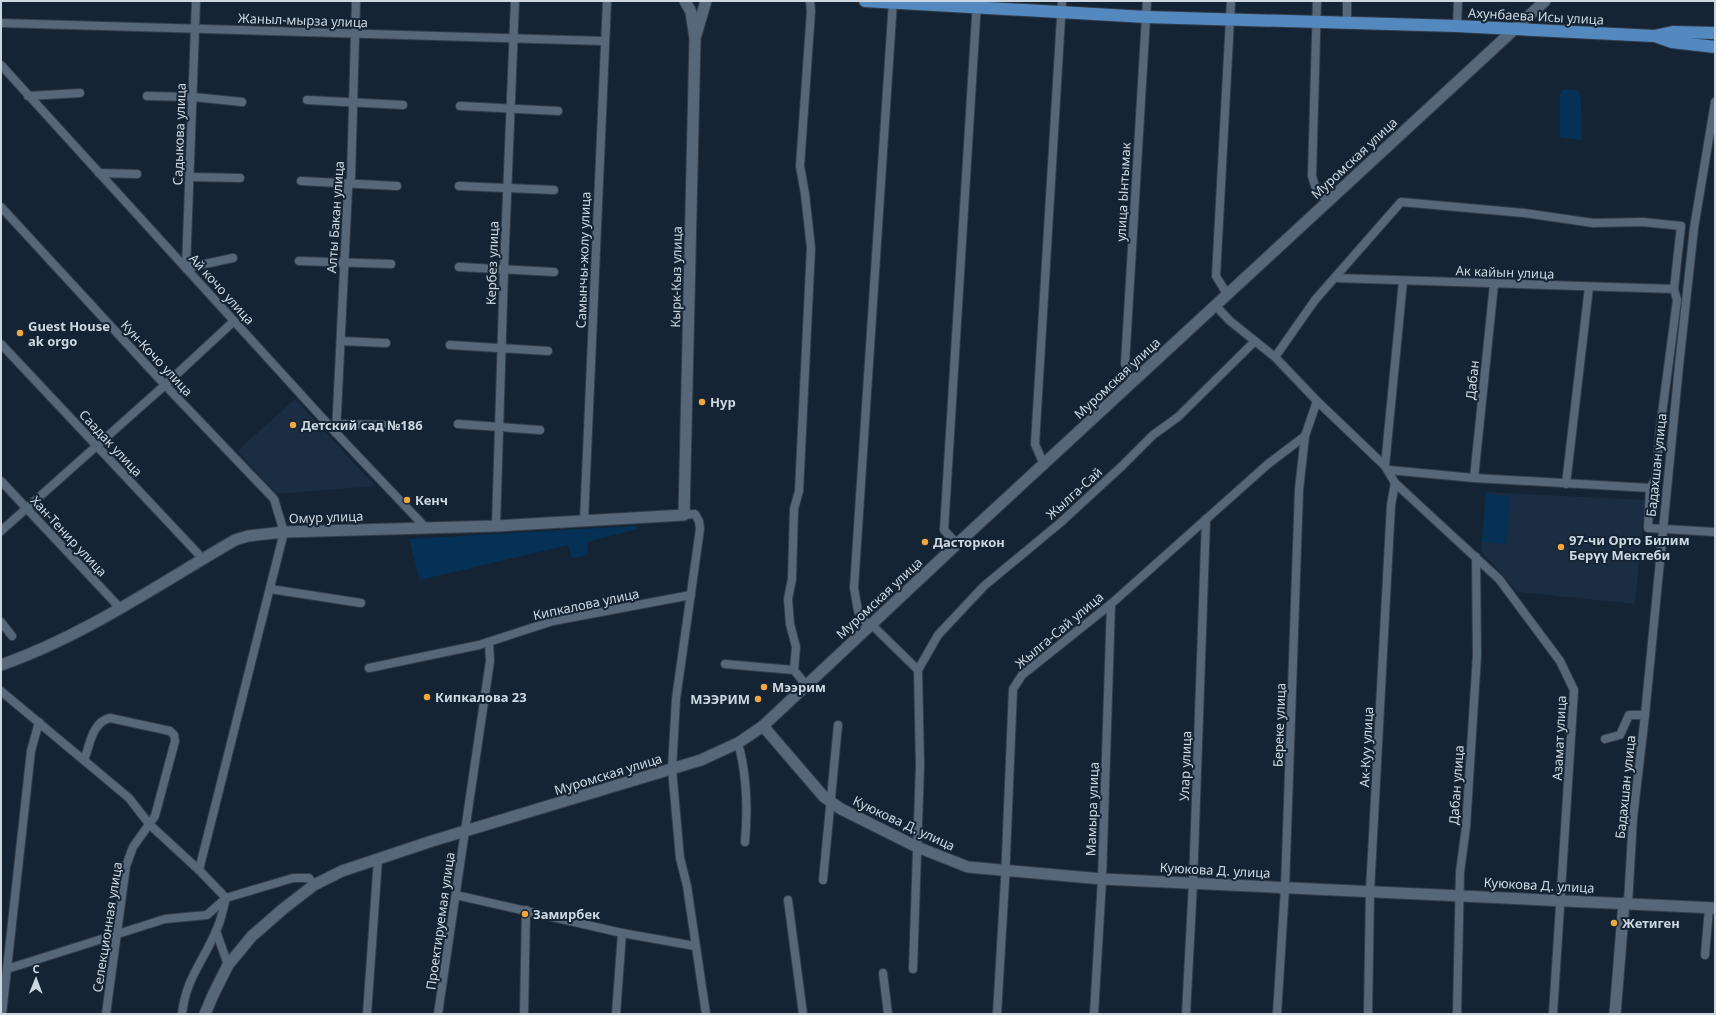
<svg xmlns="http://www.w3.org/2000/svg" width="1716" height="1015" font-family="'Noto Sans',sans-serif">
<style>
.built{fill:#1a2d42}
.green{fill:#053157}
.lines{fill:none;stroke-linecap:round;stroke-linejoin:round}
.street-casing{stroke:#333d4b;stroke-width:10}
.secondary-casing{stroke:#333d4b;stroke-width:13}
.primary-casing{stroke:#333d4b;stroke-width:14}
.street{stroke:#56677a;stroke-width:8}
.secondary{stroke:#56677a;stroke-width:11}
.primary{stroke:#5489c0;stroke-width:12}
.poi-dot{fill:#f1a63f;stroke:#152434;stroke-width:1.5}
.labels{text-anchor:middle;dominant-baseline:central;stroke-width:4;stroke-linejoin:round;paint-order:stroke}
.street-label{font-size:13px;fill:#cdd7e1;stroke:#152434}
.poi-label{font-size:13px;font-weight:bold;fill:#cdd7e1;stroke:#152434;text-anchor:start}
</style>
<rect width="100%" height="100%" fill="#152434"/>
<g class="built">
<polygon points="295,399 375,486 277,494 237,451"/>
<polygon points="1486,492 1645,500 1635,604 1518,592 1481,551"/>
</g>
<g class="green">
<polygon points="1567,89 1579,91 1581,99 1582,140 1561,138 1560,136 1560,94 1562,90"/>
<polygon points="1486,494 1510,496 1506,544 1482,542"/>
<polygon points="636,526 637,529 587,542 588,555 572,558 568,545 420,580 409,539"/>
</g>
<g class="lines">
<g class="street-casing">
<g id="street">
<polyline points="196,1 186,268 233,258"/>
<polyline points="1317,1 1312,176 1315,186 1327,201"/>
<polyline points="1,23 604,41"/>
<polyline points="1347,23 1347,1"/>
<polyline points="1457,26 1458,1"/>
<polyline points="1,65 336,433 426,528"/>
<polyline points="28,96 80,93"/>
<polyline points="147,96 193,97 242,102"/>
<polyline points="307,100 403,105"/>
<polyline points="460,106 558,111"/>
<polyline points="99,173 137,174"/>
<polyline points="190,177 240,178"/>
<polyline points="301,181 397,186"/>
<polyline points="459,186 554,190"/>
<polyline points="1,207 165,385 274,499 284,532 199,870"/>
<polyline points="299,261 391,264"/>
<polyline points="459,267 554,272"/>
<polyline points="1335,278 1674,289"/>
<polyline points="1227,294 1216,276 1231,1"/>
<polyline points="1215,305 1230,321 1275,357 1317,401 1385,466 1395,483 1499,579 1560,661 1574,690 1553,1014"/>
<polyline points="341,341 386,343"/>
<polyline points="1,344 203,559"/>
<polyline points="450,345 548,351"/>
<polyline points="1275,357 1315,300 1401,202 1524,213 1593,223 1643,222 1681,226 1674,289 1677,300 1660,429 1656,478 1650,488 1474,478 1389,470"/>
<polyline points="1133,382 1125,364 1147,1"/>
<polyline points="337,424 383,425"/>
<polyline points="458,424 540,430"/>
<polyline points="336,433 348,189 351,178 356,1"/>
<polyline points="1044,465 1035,444 1062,1"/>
<polyline points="1385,466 1403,281"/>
<polyline points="1474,478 1494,284"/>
<polyline points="1,481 120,608"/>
<polyline points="1566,484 1589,287"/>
<polyline points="1650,488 1648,528 1715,532"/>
<polyline points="684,515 695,514 699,521 700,529 676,699 672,769 680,858 687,886 706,1014"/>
<polyline points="584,521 607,1"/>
<polyline points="496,526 504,269 515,1"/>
<polyline points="1,531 165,385 234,321"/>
<polyline points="957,544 944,530 977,1"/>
<polyline points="270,589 361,603"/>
<polyline points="1,622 12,636"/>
<polyline points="872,625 918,670 920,765 913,969"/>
<polyline points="869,627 858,611 854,588 893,1"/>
<polyline points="725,664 794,670"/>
<polyline points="369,668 479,645 553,621 691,595"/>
<polyline points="918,670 938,635 984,586 1060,523 1122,466 1153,435 1178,417 1255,341"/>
<polyline points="806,685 794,670 796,647 790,624 788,599 792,579 794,509 799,491 811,248 805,194 800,166 811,11 810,1"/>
<path d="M 1,691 L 129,798 L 150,825 L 199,870 L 226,898 C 223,909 221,921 216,931 C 203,962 186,978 182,1014"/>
<polyline points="1605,739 1620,735 1629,715 1645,715"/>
<path d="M 738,743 C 747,775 748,808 745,842"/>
<path d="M 84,760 C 90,745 92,722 110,718 L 170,731 L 174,735 L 175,741 L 155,816 L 133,847 L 126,866 L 106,1014"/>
<polyline points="823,880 838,725"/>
<polyline points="456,895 622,933 695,946"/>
<polyline points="788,900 803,1014"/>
<polyline points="1628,903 1633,818 1645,715 1679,366 1694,228 1715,102"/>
<polyline points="216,931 228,965"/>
<polyline points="1705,955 1709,908"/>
<polyline points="7,969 165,919 207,915 226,898 293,878 309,878 314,885"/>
<polyline points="883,973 888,1014"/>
<polyline points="2,1014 31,751 39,722"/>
<polyline points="367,1014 378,859"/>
<polyline points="438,1014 490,661 489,642"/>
<polyline points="524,1014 526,910"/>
<polyline points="616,1014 622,933"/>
<polyline points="997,1014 1005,880 1013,689 1022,675 1111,604 1268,464 1305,436 1317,401"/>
<polyline points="1094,1014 1102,879 1111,604"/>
<polyline points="1186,1014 1193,883 1206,519"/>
<polyline points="1277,1014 1285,888 1299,490 1305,436"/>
<polyline points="1368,1014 1370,891 1391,505 1395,483"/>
<polyline points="1457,1014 1460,872 1466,827 1477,655 1476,557"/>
</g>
</g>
<g class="secondary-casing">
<g id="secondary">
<polyline points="696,35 706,1"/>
<path d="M 1,665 C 84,636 159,584 235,540 L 248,536 L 284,532 L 496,526 L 684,515 L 695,39 L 691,12 L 685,1"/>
<polyline points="763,726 824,797 841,809 917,847 968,867 1102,879 1715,908"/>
<polyline points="205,1014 213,995 228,965 252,936 283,909 314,885 342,871 432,841 701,760 738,743 763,726 957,544 1545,1"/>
<polyline points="1615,1014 1624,903"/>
</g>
</g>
<g class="primary-casing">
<g id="primary">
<polyline points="865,1 1146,17 1457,26 1654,36 1673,32 1715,33"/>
<polyline points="1655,36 1672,42 1715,47"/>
</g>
</g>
<use href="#street" class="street"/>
<use href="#secondary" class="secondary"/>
<use href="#primary" class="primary"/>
</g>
<g class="poi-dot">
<circle cx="20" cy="333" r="4"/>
<circle cx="702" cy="402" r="4"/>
<circle cx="293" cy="425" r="4"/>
<circle cx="407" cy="500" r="4"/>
<circle cx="925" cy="542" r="4"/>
<circle cx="1561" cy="547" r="4"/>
<circle cx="764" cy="687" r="4"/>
<circle cx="427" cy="697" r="4"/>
<circle cx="758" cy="699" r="4"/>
<circle cx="525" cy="914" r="4"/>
<circle cx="1614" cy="923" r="4"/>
</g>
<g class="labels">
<g class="street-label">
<text transform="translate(1536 16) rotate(3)">Ахунбаева Исы улица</text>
<text transform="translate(303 20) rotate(2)">Жаныл-мырза улица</text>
<text transform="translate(179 134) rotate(-88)">Садыкова улица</text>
<text transform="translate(1354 158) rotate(-43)">Муромская улица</text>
<text transform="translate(1123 192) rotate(-87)">улица Ынтымак</text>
<text transform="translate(335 217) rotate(-86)">Алты Бакан улица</text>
<text transform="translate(583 260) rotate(-88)">Самынчы-жолу улица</text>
<text transform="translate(492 263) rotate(-88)">Кербез улица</text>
<text transform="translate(1505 272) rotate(2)">Ак кайын улица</text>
<text transform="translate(676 277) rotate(-89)">Кырк-Кыз улица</text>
<text transform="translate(222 289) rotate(48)">Ай кочо улица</text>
<text transform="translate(157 358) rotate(47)">Кун-Кочо улица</text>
<text transform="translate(1117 378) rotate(-43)">Муромская улица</text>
<text transform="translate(1472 380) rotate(-84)">Дабан</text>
<text transform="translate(111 443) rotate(47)">Саадак улица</text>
<text transform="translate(1656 465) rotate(-84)">Бадахшан улица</text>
<text transform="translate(1074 493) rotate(-42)">Жылга-Сай</text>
<text transform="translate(326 517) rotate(-2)">Омур улица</text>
<text transform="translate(69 536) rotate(47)">Хан-Тенир улица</text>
<text transform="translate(879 598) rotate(-43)">Муромская улица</text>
<text transform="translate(586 604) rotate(-12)">Кипкалова улица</text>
<text transform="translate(1059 630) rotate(-40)">Жылга-Сай улица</text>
<text transform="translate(1279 725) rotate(-88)">Береке улица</text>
<text transform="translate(1559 738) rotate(-87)">Азамат улица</text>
<text transform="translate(1366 747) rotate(-87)">Ак-Куу улица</text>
<text transform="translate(1185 766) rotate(-88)">Улар улица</text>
<text transform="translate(608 774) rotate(-17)">Муромская улица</text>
<text transform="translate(1456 785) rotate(-86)">Дабан улица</text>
<text transform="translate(1625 787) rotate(-84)">Бадахшан улица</text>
<text transform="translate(1092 809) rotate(-88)">Мамыра улица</text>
<text transform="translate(904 823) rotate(25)">Куюкова Д. улица</text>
<text transform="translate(1215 870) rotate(3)">Куюкова Д. улица</text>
<text transform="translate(1539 885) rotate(3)">Куюкова Д. улица</text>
<text transform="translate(440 921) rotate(-82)">Проектируемая улица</text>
<text transform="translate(107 927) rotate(-81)">Селекционная улица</text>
</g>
<g class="poi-label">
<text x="28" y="326">Guest House<tspan x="28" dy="15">ak orgo</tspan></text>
<text x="710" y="402">Нур</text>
<text x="301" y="425">Детский сад №186</text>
<text x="415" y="500">Кенч</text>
<text x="1569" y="540">97-чи Орто Билим<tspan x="1569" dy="15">Берүү Мектеби</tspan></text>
<text x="933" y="542">Дасторкон</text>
<text x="772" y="687">Мээрим</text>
<text x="435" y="697">Кипкалова 23</text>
<text x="750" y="699" text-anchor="end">МЭЭРИМ</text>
<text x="533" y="914">Замирбек</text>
<text x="1622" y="923">Жетиген</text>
</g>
</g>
<rect width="1716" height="1015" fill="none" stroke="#cdd7e1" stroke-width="4"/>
<g transform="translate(36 979) rotate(1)" stroke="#152434" stroke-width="3" paint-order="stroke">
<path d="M0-3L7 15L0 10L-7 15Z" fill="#cdd7e1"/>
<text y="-6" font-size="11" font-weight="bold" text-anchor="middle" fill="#cdd7e1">С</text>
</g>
</svg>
